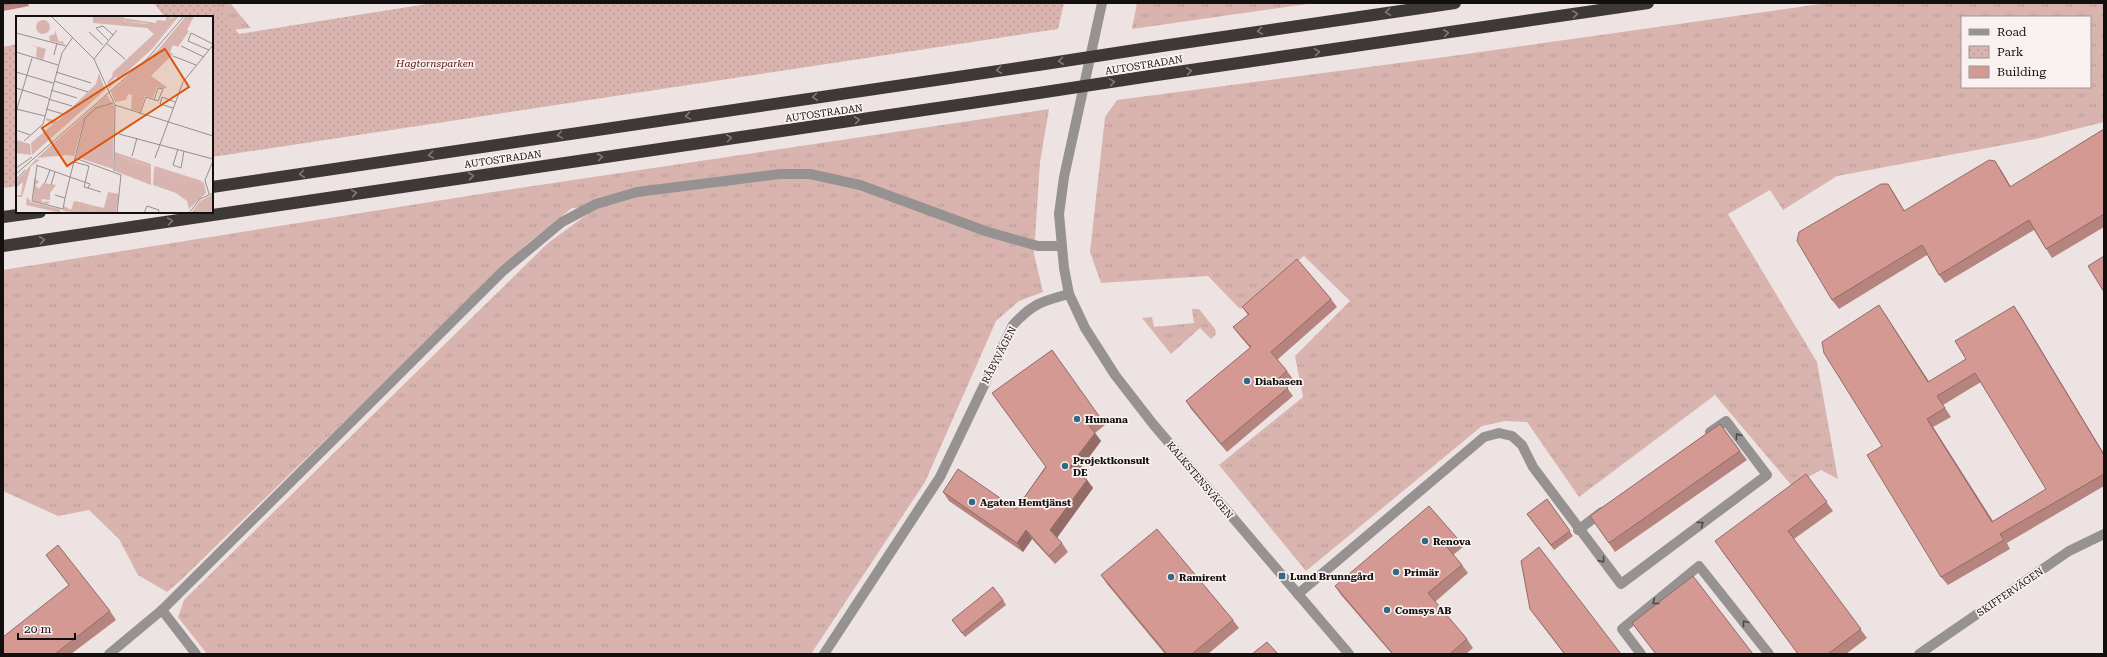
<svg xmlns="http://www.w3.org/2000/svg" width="2107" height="657" font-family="'Roboto Serif',serif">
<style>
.grass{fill:url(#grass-tufts);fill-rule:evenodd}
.park{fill:url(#park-dots)}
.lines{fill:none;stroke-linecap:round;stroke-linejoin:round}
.minor{stroke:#969292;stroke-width:10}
.highway{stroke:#3e3837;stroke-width:12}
.highway-bridge{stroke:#3e3837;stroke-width:12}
.wall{fill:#b6847e;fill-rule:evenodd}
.shaded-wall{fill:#946b67}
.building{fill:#d49993;stroke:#946b67;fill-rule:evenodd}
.oneway{stroke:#7f7978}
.oneway2{stroke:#4d4a4a}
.poi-dot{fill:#346885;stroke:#f9f1f0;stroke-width:1.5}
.labels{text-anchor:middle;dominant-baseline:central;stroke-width:3.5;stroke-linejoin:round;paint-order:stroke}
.park-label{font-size:10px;font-style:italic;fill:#561010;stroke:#f9f1f0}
.street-label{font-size:10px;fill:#12100f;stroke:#f9f1f0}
.poi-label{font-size:10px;font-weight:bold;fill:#12100f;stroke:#f9f1f0;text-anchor:start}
.inset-road{fill:none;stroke:#958f8e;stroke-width:1}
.view{fill:#dd550c;fill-opacity:0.15;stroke:#dd550c;stroke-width:2}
.inset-edge{fill:none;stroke:#12100f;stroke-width:2}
</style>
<defs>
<pattern id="grass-tufts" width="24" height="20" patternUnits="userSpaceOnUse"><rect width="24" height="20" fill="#d9b4af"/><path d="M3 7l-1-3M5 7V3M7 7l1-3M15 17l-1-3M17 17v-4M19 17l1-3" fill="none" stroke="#b99a95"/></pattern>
<pattern id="park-dots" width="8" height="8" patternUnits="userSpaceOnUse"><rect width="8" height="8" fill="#d9b4af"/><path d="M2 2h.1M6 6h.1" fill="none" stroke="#b99a95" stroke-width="1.8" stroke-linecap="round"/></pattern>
</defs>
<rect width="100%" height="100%" fill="#ece3e2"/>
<g class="grass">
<polygon points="154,3 230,3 251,28 212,32 212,17 165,17"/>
<polygon points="1137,3 1314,3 1132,29"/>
<path d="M 1827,3 L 2104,3 L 2104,122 L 2036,139 L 1837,176 L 1783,210 L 1770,190 L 1728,214 L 1817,362 L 1838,479 L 1821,470 L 1792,486 L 1715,395 L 1579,497 L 1527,422 L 1505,421 L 1482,426 L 1306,571 L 1219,465 L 1303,397 L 1295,356 L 1350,301 L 1304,256 L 1240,309 L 1208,276 L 1101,283 L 1090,252 L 1105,117 L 1117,100 L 1452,56 ZM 1962,17 L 2090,17 L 2090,87 L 1962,87 Z"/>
<polygon points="1049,109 1040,162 1034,254 1043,292 1019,301 996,321 925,482 811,654 207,654 178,617 184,600 548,243 593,210 572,208 527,244 181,580 167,592 138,575 119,539 89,510 58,516 3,491 3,270 493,192"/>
<polygon points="1192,309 1199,309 1215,329 1216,334 1211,339 1200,328 1171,354 1142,318 1152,317 1154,327 1194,323"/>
</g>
<g class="park">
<polygon points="155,3 213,3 239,34 433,3 1064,3 1058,29 212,157 212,17 165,17"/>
<polygon points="17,44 17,186 3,188 3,47"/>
</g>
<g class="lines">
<g class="minor">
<polyline points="1102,3 1064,177 1059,214 1064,268 1069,294 1085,328 1115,375 1153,424 1349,654"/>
<polyline points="1578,530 1602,512"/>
<polyline points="1298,594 1484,437 1499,433 1512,436 1522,445 1533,467 1621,584 1767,475 1726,421 1710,432"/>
<polyline points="109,654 162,610"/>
<polyline points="196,654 162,610 503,271 562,222 596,204 637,192 780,174 810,174 860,185 988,232 1038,246 1062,246"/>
<path d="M 824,654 L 940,477 L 1013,325 C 1032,304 1042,301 1069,294"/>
<polyline points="1641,654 1622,629 1699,566 1769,654"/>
<polyline points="1919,654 2069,551 2104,534"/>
</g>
<g class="highway">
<polyline points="1155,47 1455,3"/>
<polyline points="1150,76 1648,3"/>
<polyline points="212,187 1038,65"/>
<polyline points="3,217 40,212"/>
<polyline points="3,246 1032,94"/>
</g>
<g class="highway-bridge">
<polyline points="1038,65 1155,47"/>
<polyline points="1032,94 1150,76"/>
</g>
</g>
<g class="wall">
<polygon points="3,3 28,3 29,6 3,11"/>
<polygon points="2104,129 2104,227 2052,258 2034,230 1945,283 1939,275 1927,255 1839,309 1832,300 1888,184 1904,211 2001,170 2011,187"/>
<polygon points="1331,299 1337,307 1277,360 1287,371 1293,379 1285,385 1293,396 1227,452 1191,409 1186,401 1250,348 1239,335 1233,327 1248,315 1242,307"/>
<path d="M 1885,314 L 1929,382 L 1966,359 L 2020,315 L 2104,454 L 2104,486 L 2007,543 L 2010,549 L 1948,585 L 1941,577 L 1882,446 ZM 1981,382 L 2046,489 L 1993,521 L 1933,427 L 1951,417 L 1943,405 Z"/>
<polygon points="1052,350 1105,425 1095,433 1101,441 1077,473 1087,480 1093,488 1057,538 1062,543 1068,552 1055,564 1032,539 1023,552 949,501 943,492 1016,509 1045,467"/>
<polygon points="1720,424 1747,460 1615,552 1590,516"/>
<polygon points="1806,474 1833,511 1794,539 1867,638 1846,654 1798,654 1721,550"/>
<polygon points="1547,499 1573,536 1554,550 1527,514"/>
<polygon points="1457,538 1463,547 1453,555 1462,565 1468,573 1435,602 1467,639 1473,648 1466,654 1392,654 1341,595 1335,586"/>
<polygon points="46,555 110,611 116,620 71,654 3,654 69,585"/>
<polygon points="1101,575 1233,620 1239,628 1208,654 1165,654 1107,584"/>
<polygon points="1003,600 1006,605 965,637 952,620"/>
<polygon points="1530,609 1621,654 1564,654"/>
<polygon points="1632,623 1753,654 1656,654"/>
</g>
<g class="shaded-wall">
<polygon points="1995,161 2001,170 2016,196 2010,187"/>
<polygon points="1888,184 1894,193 1910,220 1904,211"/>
<polygon points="1879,305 1885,314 1935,391 1928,382"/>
<polygon points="2014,306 2020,315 2104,454 2104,455"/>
<polygon points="1927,419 1933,427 1998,530 1992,522"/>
<polygon points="1095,433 1101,441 1075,476 1069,467"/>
<polygon points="1087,480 1093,488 1056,539 1050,530"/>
<polygon points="1026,530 1032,539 1023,552 1017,543"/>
</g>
<g class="building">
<polygon points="3,3 15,3 3,5"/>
<polygon points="2104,129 2104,214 2046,249 2029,220 1939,275 1922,245 1832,300 1797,241 1799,232 1881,184 1888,184 1904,211 1989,160 1995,161 2010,187"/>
<polygon points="2104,256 2104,292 2088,266"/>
<polygon points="1297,259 1331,299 1271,352 1287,371 1279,378 1288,388 1221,444 1186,401 1251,347 1233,327 1249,314 1242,307"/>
<path d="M 1879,305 L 1928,382 L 1966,359 L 1955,341 L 2014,306 L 2104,455 L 2104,474 L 2000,534 L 2004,540 L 1941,577 L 1867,455 L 1882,446 L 1824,353 L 1822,342 ZM 1975,373 L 2046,489 L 1992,522 L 1927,419 L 1945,408 L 1937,396 Z"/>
<polygon points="1052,350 1099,416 1088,424 1095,433 1069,467 1087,480 1050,530 1062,543 1049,556 1026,530 1017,543 943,492 958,469 1016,509 1046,467 992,393"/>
<polygon points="1720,424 1740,451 1609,543 1590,516"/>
<polygon points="1806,474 1827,502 1788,531 1861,629 1828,654 1798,654 1715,541"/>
<polygon points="1547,499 1570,531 1551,545 1527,514"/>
<polygon points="1429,506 1457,538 1447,547 1462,565 1428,593 1467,639 1450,654 1393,654 1335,586"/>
<polygon points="1157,529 1233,620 1192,654 1167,654 1101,575"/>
<polygon points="58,545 110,611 55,654 3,654 3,637 69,585 46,555"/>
<polygon points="1539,547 1621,654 1565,654 1530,609 1521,561"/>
<polygon points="1693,576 1753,654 1656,654 1632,623"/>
<polygon points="993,587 1003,600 962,633 952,620"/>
<polygon points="1267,642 1278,654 1252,654"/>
</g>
<defs><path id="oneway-chevron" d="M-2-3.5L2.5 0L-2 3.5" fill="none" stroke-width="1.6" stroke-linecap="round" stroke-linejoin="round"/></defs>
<g class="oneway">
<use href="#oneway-chevron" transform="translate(1388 12) rotate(172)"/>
<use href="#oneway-chevron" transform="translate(1575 14) rotate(-8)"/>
<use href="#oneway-chevron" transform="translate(1260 31) rotate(171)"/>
<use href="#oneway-chevron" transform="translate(1446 33) rotate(-8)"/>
<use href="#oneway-chevron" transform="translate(1317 52) rotate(-8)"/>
<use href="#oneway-chevron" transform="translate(1061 61) rotate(172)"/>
<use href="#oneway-chevron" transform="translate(999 70) rotate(172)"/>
<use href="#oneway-chevron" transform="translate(1189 71) rotate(-8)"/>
<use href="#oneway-chevron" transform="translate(1112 82) rotate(-9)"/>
<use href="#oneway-chevron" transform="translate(815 97) rotate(172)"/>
<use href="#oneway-chevron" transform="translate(688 116) rotate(171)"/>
<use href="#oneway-chevron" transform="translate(857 120) rotate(-8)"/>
<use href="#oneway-chevron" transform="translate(560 135) rotate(171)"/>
<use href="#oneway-chevron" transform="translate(729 138) rotate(-8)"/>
<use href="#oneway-chevron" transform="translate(431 155) rotate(172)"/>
<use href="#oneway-chevron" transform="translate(600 157) rotate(-8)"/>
<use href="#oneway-chevron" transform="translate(302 174) rotate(172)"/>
<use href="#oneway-chevron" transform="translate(471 176) rotate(-8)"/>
<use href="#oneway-chevron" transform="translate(354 193) rotate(-9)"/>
<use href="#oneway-chevron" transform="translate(170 221) rotate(-9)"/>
<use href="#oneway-chevron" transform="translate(42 240) rotate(-8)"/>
</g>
<g class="oneway2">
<use href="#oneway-chevron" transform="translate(1738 436) rotate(-127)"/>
<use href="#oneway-chevron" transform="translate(1701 524) rotate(-37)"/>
<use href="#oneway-chevron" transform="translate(1602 560) rotate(52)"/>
<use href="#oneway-chevron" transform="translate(1655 602) rotate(141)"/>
<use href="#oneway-chevron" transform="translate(1745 623) rotate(-128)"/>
</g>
<g class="poi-dot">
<circle cx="1247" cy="381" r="4"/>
<circle cx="1077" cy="419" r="4"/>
<circle cx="1065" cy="466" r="4"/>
<circle cx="972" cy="502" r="4"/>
<circle cx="1425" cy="541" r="4"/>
<circle cx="1396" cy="572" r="4"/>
<rect x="1278" y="572" width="8" height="8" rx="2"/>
<circle cx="1171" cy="577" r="4"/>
<circle cx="1387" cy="610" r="4"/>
</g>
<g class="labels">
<g class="park-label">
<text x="435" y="63">Hagtornsparken</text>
</g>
<g class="street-label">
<text transform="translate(1144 65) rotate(-9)">AUTOSTRADAN</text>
<text transform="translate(824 113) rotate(-8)">AUTOSTRADAN</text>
<text transform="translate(503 159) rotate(-8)">AUTOSTRADAN</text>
<text transform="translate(999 355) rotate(-63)">RÅBYVÄGEN</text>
<text transform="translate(1200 480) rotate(50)">KALKSTENSVÄGEN</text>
<text transform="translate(2010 592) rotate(-34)">SKIFFERVÄGEN</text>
</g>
<g class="poi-label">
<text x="1255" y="381">Diabasen</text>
<text x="1085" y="419">Humana</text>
<text x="1073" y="460">Projektkonsult<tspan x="1073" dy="12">DE</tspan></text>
<text x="980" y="502">Agaten Hemtjänst</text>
<text x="1433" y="541">Renova</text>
<text x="1404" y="572">Primär</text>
<text x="1290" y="576">Lund Brunngård</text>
<text x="1179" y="577">Ramirent</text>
<text x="1395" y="610">Comsys AB</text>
</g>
</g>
<g transform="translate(16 16)">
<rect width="197" height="197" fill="#ece3e2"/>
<path d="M 150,0 L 156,0 L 150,6 L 140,12 L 130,7 L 110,6 L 107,2 L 140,7 L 141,4 L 150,5 ZM 161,0 L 163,0 L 136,33 L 93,72 L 92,68 L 100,63 L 102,56 L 147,18 ZM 170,0 L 178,0 L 171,14 L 173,15 L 162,31 L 157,29 L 154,36 L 157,38 L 135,60 L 151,71 L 149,73 L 141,71 L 137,82 L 129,80 L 124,96 L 115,93 L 116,79 L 112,78 L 110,84 L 99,86 L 95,76 L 142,34 ZM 39,14 L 43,26 L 47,25 L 48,28 L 34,25 L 33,20 L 39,18 ZM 91,79 L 98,90 L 97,153 L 60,141 L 68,103 L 58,140 L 51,139 L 21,142 ZM 0,124 L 14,128 L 15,139 L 0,137 ZM 99,139 L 135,151 L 135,169 L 99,155 ZM 20,143 L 24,144 L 15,150 L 6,181 L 2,181 L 0,179 L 5,179 L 7,166 L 0,172 L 0,166 ZM 138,153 L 183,168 L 188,166 L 190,177 L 173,193 L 171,185 L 160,177 L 137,169 ZM 18,162 L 23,166 L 19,169 L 23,173 L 27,167 L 40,169 L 34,177 L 34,184 L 26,183 L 26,186 L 34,185 L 32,188 L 17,185 ZM 92,176 L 103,178 L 100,197 L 72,197 L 75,189 L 88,192 ZM 197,178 L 197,196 L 175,197 L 184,185 ZM 58,185 L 64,186 L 62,197 L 47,195 L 48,190 L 55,194 Z" fill="#d9b4af"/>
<path d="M 78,0 L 101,0 L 110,6 L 134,8 L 140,12 L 143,7 L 161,0 L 147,18 L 92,68 L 91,66 L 96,61 L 97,56 L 138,18 L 131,12 L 77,7 ZM 99,136 L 135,148 L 135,151 L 99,139 ZM 139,150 L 186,165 L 185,169 L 138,153 ZM 11,181 L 15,186 L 44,193 L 45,197 L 10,189 ZM 64,186 L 75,189 L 72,197 L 62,197 Z" fill="#d9b4af"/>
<path d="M 77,0 L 108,0 L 108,7 L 77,6 ZM20 11a7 7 0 1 1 14 0a7 7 0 1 1-14 0ZM 13,28 L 30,33 L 27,44 L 20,41 L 21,31 ZM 83,57 L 89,74 L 16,139 L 15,127 L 37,108 L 30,104 L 30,102 L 42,105 L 80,68 Z" fill="#d9b4af"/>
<path class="inset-road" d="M 35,0 L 78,43 L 99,89 L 197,120M 73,16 L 87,29M 0,17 L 50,30M 92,24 L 80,12 L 87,10 L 97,19M 90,27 L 109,43M 165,30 L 188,41M 193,34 L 172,25 L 175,17 L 197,28M 0,36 L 42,49M 38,39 L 41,27M 157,40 L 180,49M 78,43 L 101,14M 0,56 L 37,67M 40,56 L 75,67M 38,65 L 72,76M 0,72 L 32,82M 35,74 L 61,82M 32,83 L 56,90M 97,87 L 80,92 L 69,102 L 59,142 L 105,159 L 101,197M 157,92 L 144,88 L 146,81 L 159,86M 0,93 L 29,100M 30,93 L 47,98M 0,96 L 16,42M 124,98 L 130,81 L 142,85 L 147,73 L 142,72 L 138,84M 0,114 L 14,119M 103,118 L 197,143M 8,125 L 27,108 L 46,37 L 57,21M 162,133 L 157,149 L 165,152 L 168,135M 116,140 L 121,122M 59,142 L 54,161 L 74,168 L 72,172 L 85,176M 139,142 L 167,66 L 197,29M 58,146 L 73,150 L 68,171 L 72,172M 20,149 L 54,161 L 49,182 L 39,179M 21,150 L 16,185 L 47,193 L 49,182M 0,152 L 16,141M 98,155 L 99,89M 0,158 L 131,43 L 168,0M 0,164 L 9,154M 29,167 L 34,154M 35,169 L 39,156M 193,178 L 189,164 L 197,145M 128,197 L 131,190 L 143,194 L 142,197M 173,197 L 184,183 L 197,177"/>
<path class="view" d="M 149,33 L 173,71 L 51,150 L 26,112 Z"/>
<rect width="197" height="197" class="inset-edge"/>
</g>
<rect width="2107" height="657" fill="none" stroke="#12100f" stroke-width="8"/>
<rect x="1961" y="16" width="130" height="72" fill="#f9f1f0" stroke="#9d9796"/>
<rect x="1969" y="29" width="20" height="6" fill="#969292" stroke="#9d9796"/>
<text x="1997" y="36" font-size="12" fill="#12100f">Road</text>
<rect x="1969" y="46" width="20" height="12" fill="url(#park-dots)" stroke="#9d9796"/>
<text x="1997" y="56" font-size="12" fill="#12100f">Park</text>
<rect x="1969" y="66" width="20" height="12" fill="#d49993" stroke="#9d9796"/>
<text x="1997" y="76" font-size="12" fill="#12100f">Building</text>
<path d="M18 633v6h57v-6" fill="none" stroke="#12100f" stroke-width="2"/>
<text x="24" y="633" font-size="12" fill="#12100f" stroke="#f9f1f0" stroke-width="3" paint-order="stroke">20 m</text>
</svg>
